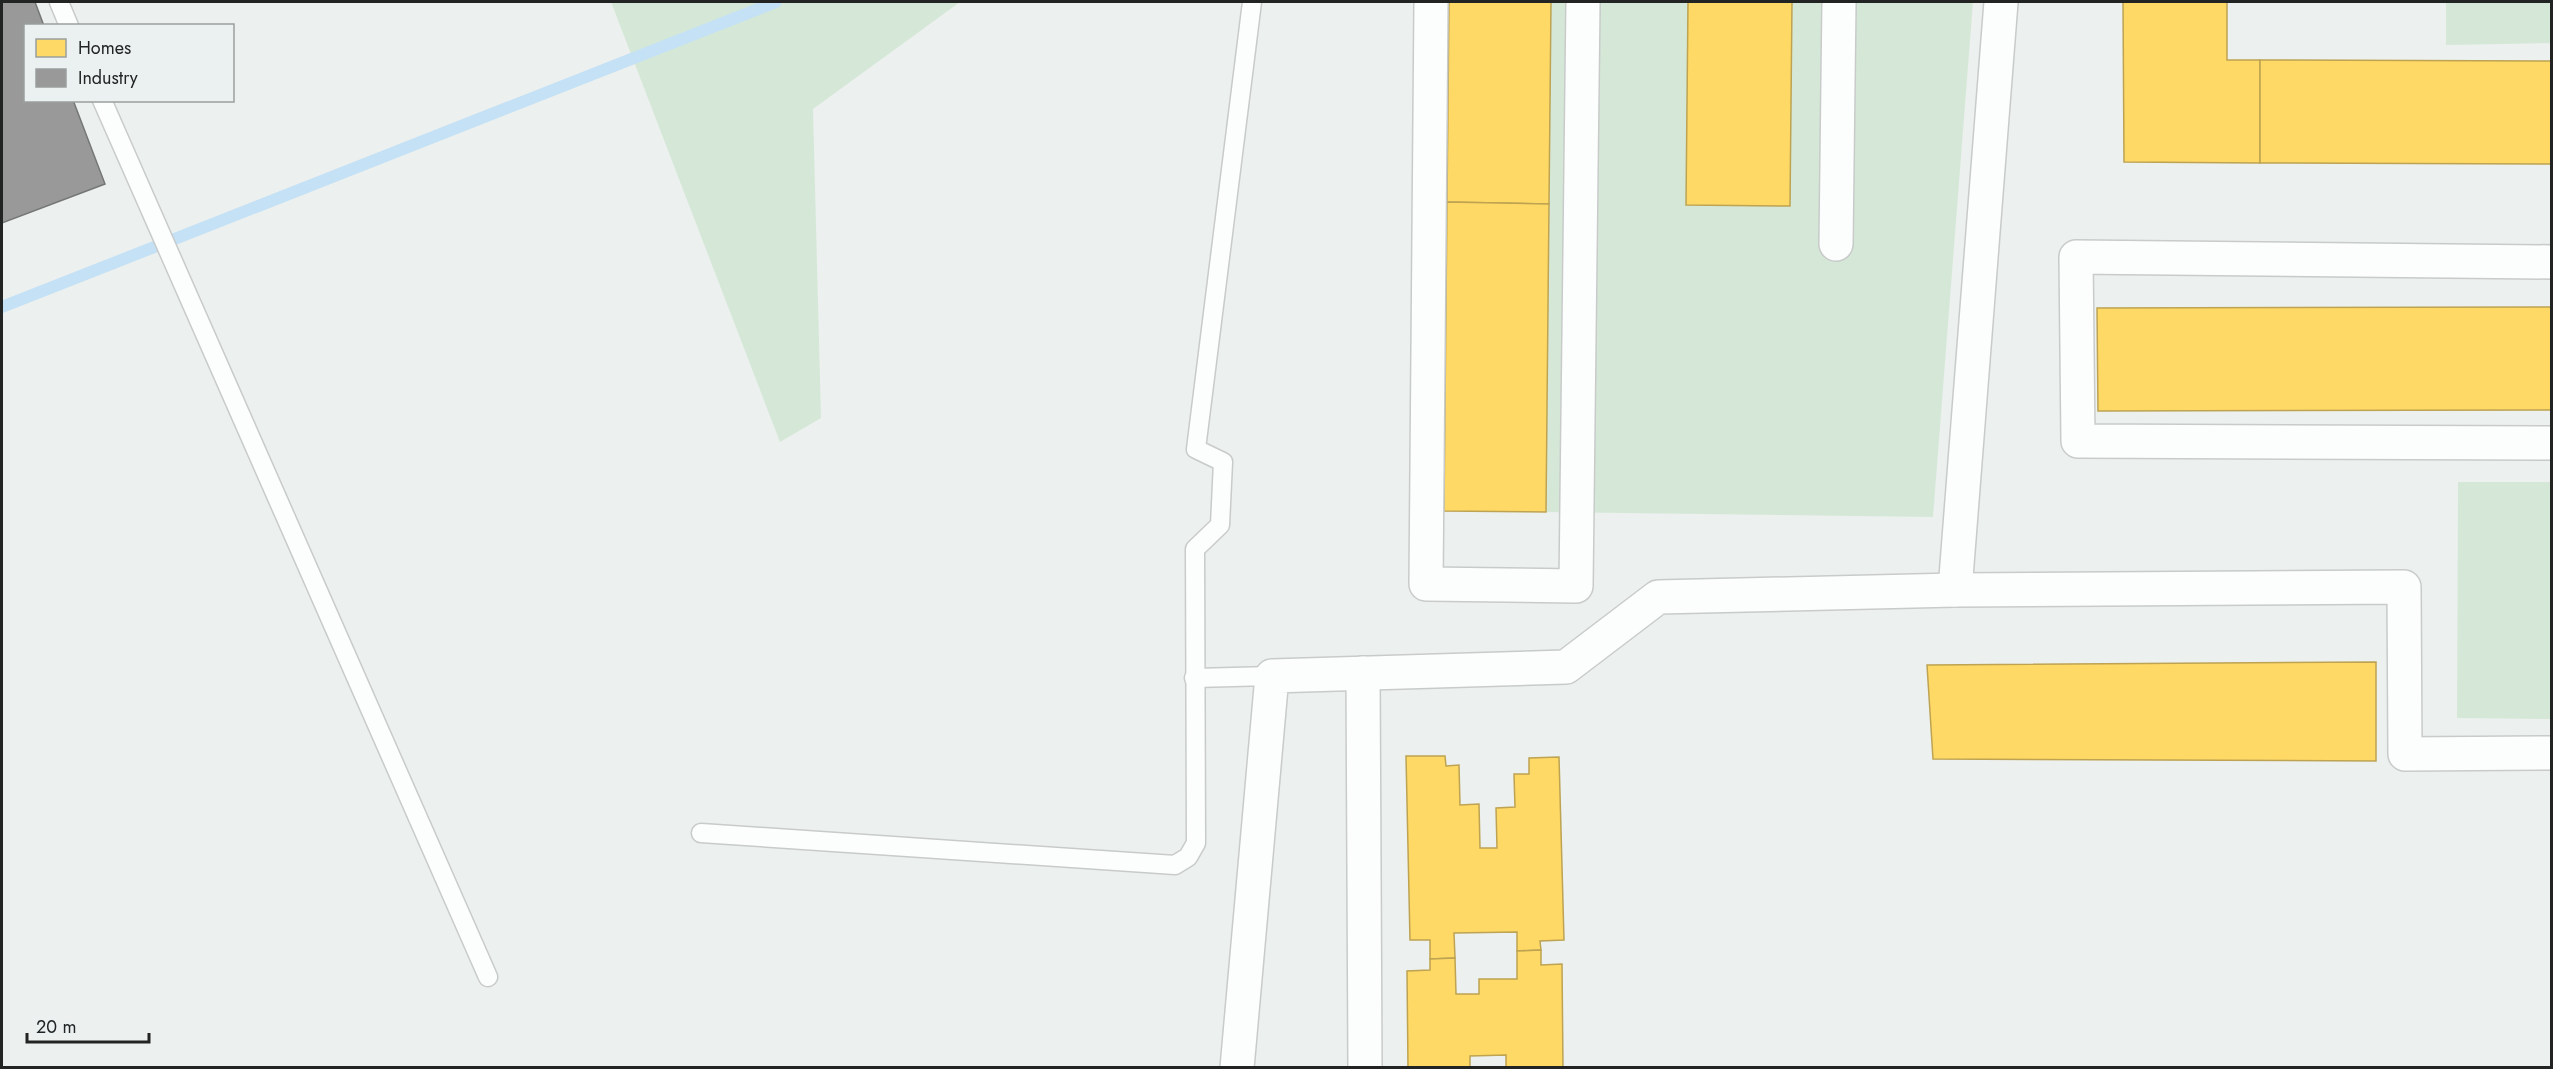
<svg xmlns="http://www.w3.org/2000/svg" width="2553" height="1069" font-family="Jost,sans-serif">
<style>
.green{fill:#d5e8d7}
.homes{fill:#ffd966;stroke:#bda352;stroke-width:1.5}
.industry{fill:#999;stroke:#757676;stroke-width:1.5}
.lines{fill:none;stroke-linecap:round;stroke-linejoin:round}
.stream{stroke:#c4e1f5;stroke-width:12}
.lane-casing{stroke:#c8cbca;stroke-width:21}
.street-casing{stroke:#c8cbca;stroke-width:36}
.lane{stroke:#fcfdfd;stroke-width:18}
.street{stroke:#fcfdfd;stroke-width:33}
</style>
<rect width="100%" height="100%" fill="#ecf0ef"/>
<g class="green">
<polygon points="611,2 960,2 813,109 821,418 780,442"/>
<polygon points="1551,2 1688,2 1686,204 1789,206 1792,2 1973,2 1933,517 1546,512"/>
<polygon points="2446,2 2551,2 2551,43 2446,45"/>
<polygon points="2458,482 2551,482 2551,719 2457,718"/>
</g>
<g class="homes">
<polygon points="1449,2 1551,2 1549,204 1447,202"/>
<polygon points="1688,2 1792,2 1790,206 1686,205"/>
<polygon points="2123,2 2227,2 2227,60 2260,60 2260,163 2124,162"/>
<polygon points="2260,60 2552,61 2552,164 2260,163"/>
<polygon points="1447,202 1549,204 1546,512 1444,511"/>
<polygon points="2552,307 2552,410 2098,411 2097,308"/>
<polygon points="2376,662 2376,761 1933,759 1927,665"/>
<polygon points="1406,756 1445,756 1446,766 1459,765 1460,805 1479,804 1480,848 1497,848 1496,808 1515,807 1514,774 1529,774 1529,758 1559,757 1564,940 1540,941 1541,950 1517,951 1517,932 1454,933 1455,958 1430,959 1430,940 1410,940"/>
<polygon points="1541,950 1541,965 1562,964 1563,1068 1506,1068 1506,1055 1470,1056 1470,1068 1408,1068 1407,971 1430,970 1430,959 1455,958 1456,994 1479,994 1479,979 1517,979 1517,951"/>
</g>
<polygon class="industry" points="2,2 35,2 44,26 26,26 26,100 73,100 105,184 2,223"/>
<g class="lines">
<polyline class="stream" points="2,307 776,2"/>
<g class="lane-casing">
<g id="lane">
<polyline points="59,2 69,26"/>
<polyline points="102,100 488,977"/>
<polyline points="1194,678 1272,676"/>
<polyline points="701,833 1175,865 1188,857 1196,843 1195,549 1220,525 1223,462 1196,449 1252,2"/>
</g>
</g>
<g class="street-casing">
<g id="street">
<polyline points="1431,2 1426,584 1576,586 1583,2"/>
<polyline points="1836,244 1839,2"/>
<polyline points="2552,262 2076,257 2078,441 2552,443"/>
<polyline points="1955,590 2001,2"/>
<polyline points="1363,673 1365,1068"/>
<polyline points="1237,1068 1272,676 1566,667 1658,597 1955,590 2404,587 2405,754 2552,753"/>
</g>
</g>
<use href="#lane" class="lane"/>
<use href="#street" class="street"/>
</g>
<rect width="2553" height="1069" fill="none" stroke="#222424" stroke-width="6"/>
<rect x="24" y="24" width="210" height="78" fill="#ebf1f0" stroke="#9b9f9e" stroke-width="1.5"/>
<rect x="36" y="39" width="30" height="18" fill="#ffd966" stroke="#9b9f9e" stroke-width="1.5"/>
<text x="78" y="54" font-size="18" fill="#222424">Homes</text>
<rect x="36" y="69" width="30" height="18" fill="#999999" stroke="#9b9f9e" stroke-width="1.5"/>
<text x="78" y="84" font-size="18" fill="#222424">Industry</text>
<path d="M27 1033v9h122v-9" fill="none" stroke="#222424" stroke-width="3"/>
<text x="36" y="1033" font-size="18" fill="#222424" stroke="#ebf1f0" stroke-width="4.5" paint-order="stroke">20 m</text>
</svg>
